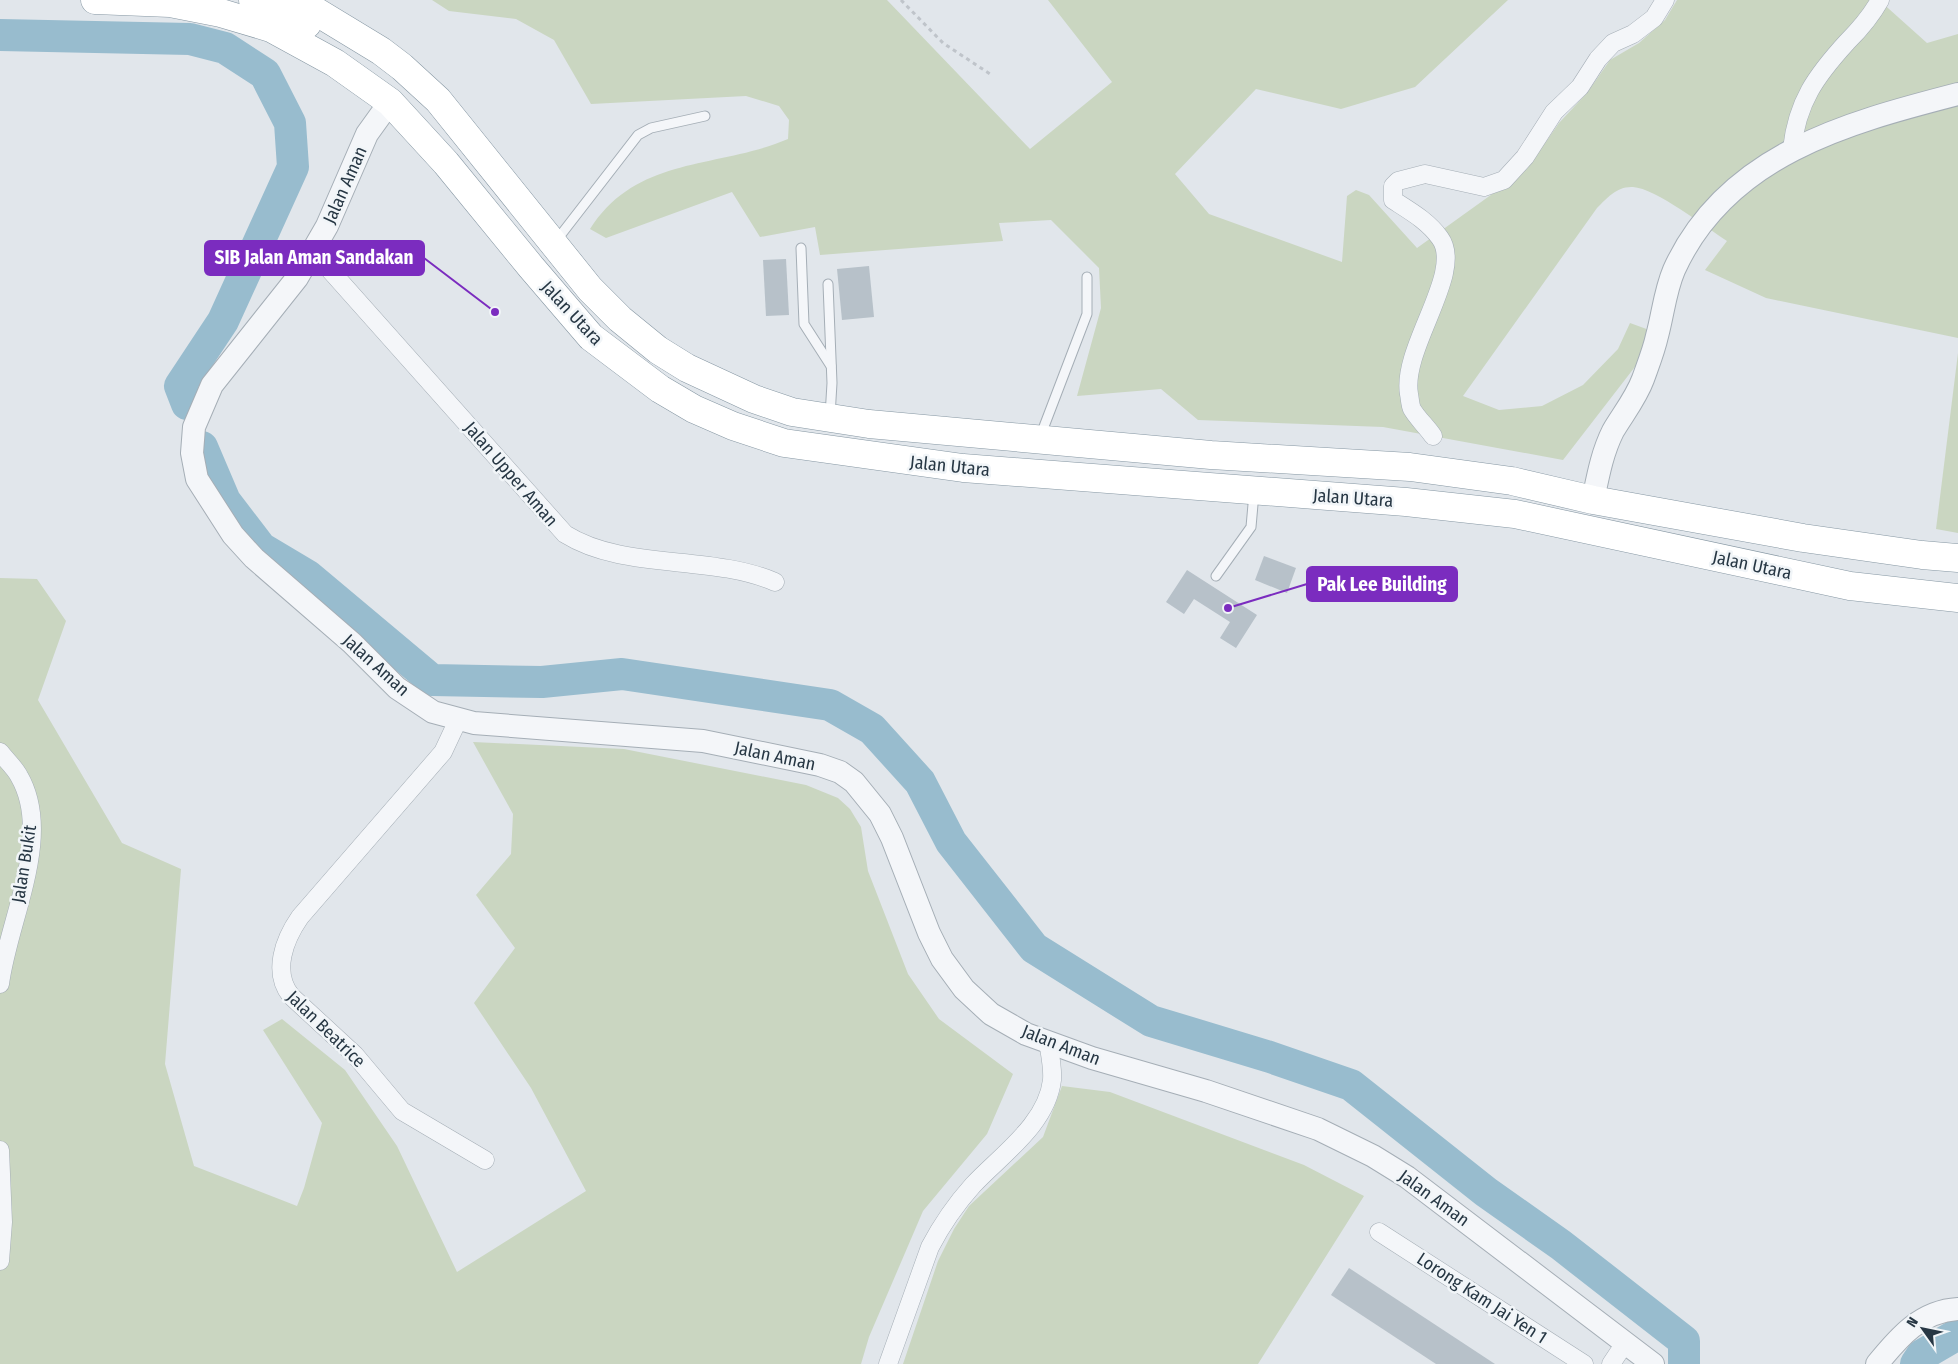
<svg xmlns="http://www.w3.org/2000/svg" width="1958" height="1364" font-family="'Fira Sans Condensed',sans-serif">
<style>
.green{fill:#cad6c1}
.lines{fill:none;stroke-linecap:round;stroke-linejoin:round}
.river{stroke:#98bcce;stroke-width:32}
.building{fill:#b7c1c9}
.service-casing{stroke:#a5aeb6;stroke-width:11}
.minor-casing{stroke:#a5aeb6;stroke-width:19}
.tertiary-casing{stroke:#a5aeb6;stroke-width:24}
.trunk-casing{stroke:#8697a3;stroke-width:29}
.path{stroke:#bfc4ca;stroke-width:3;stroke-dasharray:4 4;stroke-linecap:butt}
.service{stroke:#f4f6f9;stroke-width:9}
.minor{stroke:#f4f6f9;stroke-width:18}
.tertiary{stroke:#f4f6f9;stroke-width:22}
.trunk{stroke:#fff;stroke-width:28}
.labels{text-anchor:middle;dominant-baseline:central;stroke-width:5;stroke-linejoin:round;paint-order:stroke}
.street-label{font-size:18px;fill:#273744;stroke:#f1f5f8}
.leader{fill:none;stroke:#7b2cbf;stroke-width:2}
.callout-dot{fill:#7b2cbf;stroke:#f1f5f8;stroke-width:2}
.callout{fill:#7b2cbf;stroke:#7b2cbf;stroke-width:2}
.callout-label{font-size:19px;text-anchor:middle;font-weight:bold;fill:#fff}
</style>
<rect width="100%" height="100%" fill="#e1e6eb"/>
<g class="green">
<path d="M 432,0 L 887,0 L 1030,149 L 1112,82 L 1048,0 L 1508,0 L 1415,87 L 1341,109 L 1256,89 L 1175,174 L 1209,214 L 1342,262 L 1347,196 L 1356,190 L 1369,195 L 1417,248 L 1527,169 L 1559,123 L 1587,93 L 1610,60 L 1639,43 L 1665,20 L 1677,0 L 1879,0 L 1927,43 L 1958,34 L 1958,338 L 1766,298 L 1705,270 L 1727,241 C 1707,228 1655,188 1633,187 C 1617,186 1607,198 1597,208 L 1463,396 L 1499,410 L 1542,406 L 1583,385 L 1618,349 L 1630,323 L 1652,331 L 1641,359 L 1563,460 L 1383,427 L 1198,420 L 1161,389 L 1077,396 L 1101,308 L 1099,268 L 1051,220 L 999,223 L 1003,241 L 820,255 L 815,227 L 760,237 L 732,192 L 606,238 L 590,229 C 637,155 718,169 788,139 L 789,120 L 779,106 L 746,96 L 591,104 L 554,40 L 516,19 L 449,11 Z"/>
<polygon points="1958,353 1958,533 1936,529"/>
<polygon points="0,578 37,579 66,621 38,700 122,843 181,869 165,1064 194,1166 297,1206 304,1188 322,1123 263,1030 282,1019 345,1070 397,1146 457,1272 586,1191 531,1088 474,1003 515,948 476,895 511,854 513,814 473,742 624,749 806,785 838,798 850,809 861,827 868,871 908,974 939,1019 1013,1074 987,1134 923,1211 869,1337 861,1364 0,1364"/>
<polygon points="1062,1086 1110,1092 1304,1165 1364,1196 1258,1364 903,1364 938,1261 954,1229 969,1206 1043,1137"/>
</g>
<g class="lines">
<g class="river">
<polyline points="0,35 190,39 225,48 265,74 290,123 293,167 223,321 180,386 187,404"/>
<polyline points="202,447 225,501 261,548 308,576 432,680 542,682 622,674 830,705 872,729 920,782 951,842 1034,948 1151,1021 1270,1057 1351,1085 1486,1192 1561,1245 1684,1341 1684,1364"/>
<polyline points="1916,1364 1922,1355 1958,1334"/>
</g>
</g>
<g class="building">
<polygon points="786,259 789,315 766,316 763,260"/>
<polygon points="869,266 874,317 842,320 837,269"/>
<polygon points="1264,556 1296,568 1287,593 1255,580"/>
<polygon points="1187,570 1257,615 1236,648 1220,638 1230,622 1194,599 1184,614 1166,602"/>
<polygon points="1349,1268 1495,1364 1436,1364 1331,1295"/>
</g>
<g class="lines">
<g class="service-casing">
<g id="service">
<polyline points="556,241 638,135 651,128 705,116"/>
<polyline points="801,248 804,324 831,366"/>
<polyline points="828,284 832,383 830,416"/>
<polyline points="1040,437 1087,314 1087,277"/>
<polyline points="1216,576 1251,527 1254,493"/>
</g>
</g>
<g class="minor-casing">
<g id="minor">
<path d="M 1792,149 C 1797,102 1816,76 1847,42 C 1860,29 1871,16 1880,0"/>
<path d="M 313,251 L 565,534 C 624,571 710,554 775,582"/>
<path d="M 1433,436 C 1427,427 1417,418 1412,409 C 1410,405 1410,399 1409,394 C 1401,348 1465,272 1440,238 C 1428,221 1410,211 1393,200 L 1393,186 L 1398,181 L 1425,174 L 1484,187 L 1504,180 L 1525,157 L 1554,112 L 1580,87 L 1598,59 L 1613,43 L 1633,34 L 1654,18 L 1665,0"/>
<path d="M 458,720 L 443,752 L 300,917 C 284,940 272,972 291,996 L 355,1055 L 402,1111 L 485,1160"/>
<path d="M 0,752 C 6,760 15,768 19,776 C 54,836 8,920 0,984"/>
<polyline points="0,1150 3,1222 0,1261"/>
<polyline points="1379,1232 1584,1364"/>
<path d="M 888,1364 L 930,1247 C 942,1224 956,1204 973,1185 C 1001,1155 1047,1124 1052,1080 C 1053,1068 1050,1054 1048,1042"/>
<polyline points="1611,1364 1625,1343"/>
</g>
</g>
<g class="tertiary-casing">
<g id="tertiary">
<polyline points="390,102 367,134 327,226 297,278 212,385 194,427 192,453 197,479 233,535 254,558 352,643 397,688 433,712 474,723 703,741 820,765 840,772 854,782 880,814 892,838 929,933 942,959 964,989 991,1014 1026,1034 1092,1058 1206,1091 1318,1129 1373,1156 1407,1177 1653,1364"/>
<path d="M 1593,500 C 1598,476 1602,453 1613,431 C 1623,414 1636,398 1643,379 C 1648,365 1654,350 1657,336 C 1663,314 1665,291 1674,270 C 1726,155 1846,123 1958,94"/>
<path d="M 1877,1364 C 1899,1337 1921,1311 1958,1309"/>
</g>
</g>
<g class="trunk-casing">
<g id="trunk">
<polyline points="95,0 170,3 221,13 271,28 335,63 390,102 446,163 531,267 591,337 660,389 694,409 733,426 784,443 963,468 1406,502 1515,514 1850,586 1958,598"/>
<polyline points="253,0 307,24"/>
<polyline points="292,0 307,6 381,51 402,67 438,100 590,289 620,319 658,350 687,368 754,399 792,412 869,424 1211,455 1410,467 1512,481 1593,500 1803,538 1922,555 1958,558"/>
</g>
</g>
<polyline class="path" points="901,0 943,43 990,74"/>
<use href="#service" class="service"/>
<use href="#minor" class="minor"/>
<use href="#tertiary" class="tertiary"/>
<use href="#trunk" class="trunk"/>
</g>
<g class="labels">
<g class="street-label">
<text transform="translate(345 185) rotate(-66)">Jalan Aman</text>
<text transform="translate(572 313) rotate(47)">Jalan Utara</text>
<text transform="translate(950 466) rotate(6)">Jalan Utara</text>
<text transform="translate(511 474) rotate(49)">Jalan Upper Aman</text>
<text transform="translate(1353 498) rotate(4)">Jalan Utara</text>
<text transform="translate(1752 565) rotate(12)">Jalan Utara</text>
<text transform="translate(376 665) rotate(42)">Jalan Aman</text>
<text transform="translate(775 756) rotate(12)">Jalan Aman</text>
<text transform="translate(24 864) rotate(-81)">Jalan Bukit</text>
<text transform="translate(326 1029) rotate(44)">Jalan Beatrice</text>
<text transform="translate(1061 1045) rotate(21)">Jalan Aman</text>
<text transform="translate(1434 1198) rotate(36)">Jalan Aman</text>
<text transform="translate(1482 1298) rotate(33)">Lorong Kam Jai Yen 1</text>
</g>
</g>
<path class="leader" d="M495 312L424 258M1228 608L1307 584"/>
<g class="callout-dot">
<circle cx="495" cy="312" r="5"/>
<circle cx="1228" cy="608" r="5"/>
</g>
<g class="callout">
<rect x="205" y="241" width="219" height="34" rx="5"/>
<rect x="1307" y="567" width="150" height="34" rx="5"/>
</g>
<g class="callout-label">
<text x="314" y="264">SIB Jalan Aman Sandakan</text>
<text x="1382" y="591">Pak Lee Building</text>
</g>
<g transform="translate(1923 1329) rotate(303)" stroke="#f1f5f8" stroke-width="4" paint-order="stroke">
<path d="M0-4L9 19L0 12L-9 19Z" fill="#273744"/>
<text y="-8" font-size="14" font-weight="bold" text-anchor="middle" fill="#273744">N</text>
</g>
</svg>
